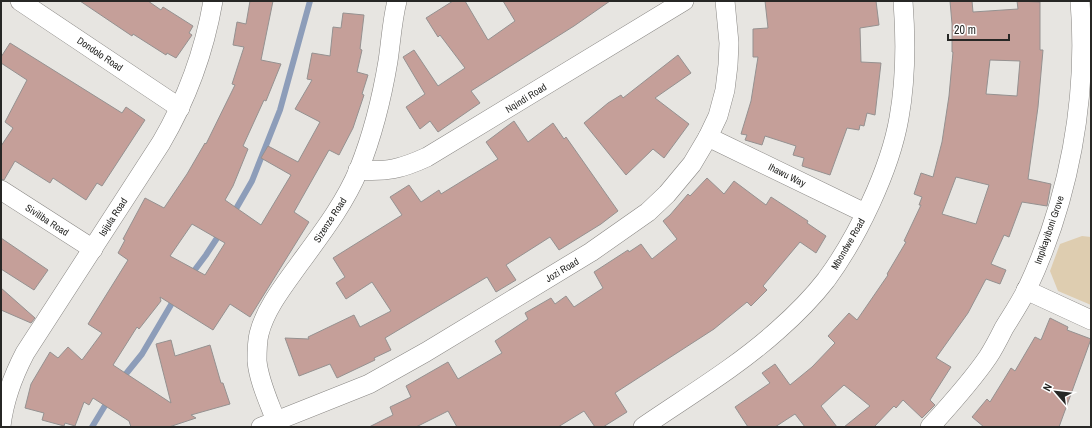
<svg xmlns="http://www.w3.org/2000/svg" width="1092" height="428" font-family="'Archivo Narrow',sans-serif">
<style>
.green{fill:#decdb0}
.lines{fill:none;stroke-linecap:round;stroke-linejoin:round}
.stream{stroke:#8d9db9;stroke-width:6}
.building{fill:#c59f99;stroke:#959190;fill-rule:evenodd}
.street-casing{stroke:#888683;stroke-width:20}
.street{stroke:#fff;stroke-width:19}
.labels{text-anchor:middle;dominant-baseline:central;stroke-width:3;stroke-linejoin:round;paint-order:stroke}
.street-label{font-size:10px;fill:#272725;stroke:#fff}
</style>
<rect width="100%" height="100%" fill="#e7e5e1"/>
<polygon class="green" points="1082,236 1091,237 1091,305 1058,291 1050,271 1060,244"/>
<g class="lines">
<g class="stream">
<polyline points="233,214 252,181 280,110 310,1"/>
<polyline points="191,275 206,255 221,232"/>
<polyline points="121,380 142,354 175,298"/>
<polyline points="92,427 109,399"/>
</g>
</g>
<g class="building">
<polygon points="80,1 148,1 161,10 163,7 193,26 189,33 192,35 176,58 167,53 166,55 133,34 132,36"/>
<path d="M 250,1 L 273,1 L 261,60 L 281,64 L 266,101 L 264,100 L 243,146 L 248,149 L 233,186 L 225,200 L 261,225 L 291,175 L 261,158 L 268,146 L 298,162 L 320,122 L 295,109 L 312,80 L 307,79 L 312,53 L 330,56 L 333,27 L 341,28 L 343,13 L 364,15 L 360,49 L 362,50 L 357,72 L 368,75 L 362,94 L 364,95 L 353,128 L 339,155 L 329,150 L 294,212 L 309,222 L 250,317 L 230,304 L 213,330 L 160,297 L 161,301 L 139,329 L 137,327 L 113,365 L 171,403 L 156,344 L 171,340 L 175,356 L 210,345 L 221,383 L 223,383 L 230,404 L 191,415 L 196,418 L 169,427 L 131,427 L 129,421 L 93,398 L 89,405 L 84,402 L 75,426 L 65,423 L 64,426 L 42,420 L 44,413 L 25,408 L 31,384 L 50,352 L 58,358 L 68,347 L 82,360 L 102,333 L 88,324 L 128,260 L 118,253 L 125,240 L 123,239 L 145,198 L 164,208 L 187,174 L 205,143 L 206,144 L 235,85 L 232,84 L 244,47 L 233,45 L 237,22 L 246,24 ZM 192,224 L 225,243 L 205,275 L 170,256 Z"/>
<polygon points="453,1 465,1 488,40 515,21 503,1 610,1 574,26 471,91 480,103 438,132 430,121 420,129 406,107 425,94 403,57 414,50 438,86 465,68 440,35 438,37 426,18"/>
<polygon points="765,1 876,1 879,25 860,28 861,62 881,63 875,115 867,113 864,126 860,125 859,130 847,128 830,175 802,166 804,158 793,155 796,146 765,136 762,145 745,140 747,135 741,134 751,101 758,57 753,57 753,29 768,28"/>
<path d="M 950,1 L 972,1 L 973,12 L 1018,9 L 1017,1 L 1040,2 L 1040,50 L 1043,50 L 1038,107 L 1028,179 L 1051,184 L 1047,206 L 1022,202 L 1009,237 L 1004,235 L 991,264 L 1006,270 L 1000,284 L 986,279 L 968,313 L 936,358 L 951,367 L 930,400 L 935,405 L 922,418 L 903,400 L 896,408 L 894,406 L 874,427 L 844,427 L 870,406 L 844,385 L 821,406 L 837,427 L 805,427 L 795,414 L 775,427 L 748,427 L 735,407 L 770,383 L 762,373 L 775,364 L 790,385 L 812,367 L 835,343 L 828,336 L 849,313 L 857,320 L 888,275 L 887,274 L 906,242 L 904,241 L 921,205 L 919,205 L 922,197 L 914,194 L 921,173 L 933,177 L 942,142 L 949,96 L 953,52 L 952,52 L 952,24 ZM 990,60 L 1020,61 L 1017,96 L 986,94 ZM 956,177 L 989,185 L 976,224 L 942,214 Z"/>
<polygon points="10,43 122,113 126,107 145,120 102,186 97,183 86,200 53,178 50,183 15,161 4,180 1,179 1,146 13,128 5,122 27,80 1,63 1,57"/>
<polygon points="678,55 691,73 655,98 689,124 664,158 653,149 626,175 584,123 608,103 621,95 623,98"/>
<polygon points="514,121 528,142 553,123 564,139 566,137 618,211 601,224 559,250 550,237 506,265 516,280 496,292 487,277 385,338 391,350 374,358 375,360 337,378 330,364 299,376 285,338 309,339 308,337 354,315 360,327 391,311 372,282 346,299 336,283 345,277 333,258 402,215 390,197 409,185 421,202 439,190 441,194 498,159 486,142"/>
<polygon points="707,178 724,194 734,181 766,205 771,197 808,221 807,223 826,236 816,253 800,242 763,286 767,290 751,306 747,302 714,329 615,393 627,412 603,427 595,427 584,411 558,427 457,427 448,411 416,427 369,427 393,415 390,407 411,397 406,386 448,362 458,379 502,353 495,341 528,319 525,313 551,298 555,304 566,296 574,307 603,288 594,272 628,250 629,252 641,244 652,259 677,239 663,221 670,215 688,194 690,196"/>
<polygon points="1,238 48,270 34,290 1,269"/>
<polygon points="1,288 35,318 31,323 1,310"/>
<polygon points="1050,318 1068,327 1067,330 1091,339 1059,427 984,427 972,417 987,399 990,402 1011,368 1015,371 1035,337 1041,340"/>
</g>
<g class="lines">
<g class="street-casing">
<g id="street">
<polyline points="20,1 180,108"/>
<polyline points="708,137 865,213"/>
<path d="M 358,170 C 387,172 401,169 427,157 L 684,1"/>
<polyline points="1,190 93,249"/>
<polyline points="1026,290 1091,320"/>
<path d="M 1,426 C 4,400 13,376 25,353 L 161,143 C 188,97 204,53 213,1"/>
<polyline points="261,427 369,384 426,352 591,252 648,212 667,194 692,164 708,137 718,116 725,90 728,65 729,43 725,1"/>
<path d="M 278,427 C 271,406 259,383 257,361 C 257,352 257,342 259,334 C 265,309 285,284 300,263 C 322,233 345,203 359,169 C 373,134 382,97 388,61 C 391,41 392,21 397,1"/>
<path d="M 643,427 C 688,396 737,367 778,330 C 795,315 812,298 826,280 C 857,238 890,170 899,118 C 906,79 906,40 903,1"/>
<path d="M 930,427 C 950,405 971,382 988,357 C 994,348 999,338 1004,328 C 1012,315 1020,303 1027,289 C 1069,200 1088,99 1080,1"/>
</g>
</g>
<use href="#street" class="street"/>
</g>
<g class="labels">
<g class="street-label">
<text transform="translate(100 54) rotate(34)">Dondolo Road</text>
<text transform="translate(526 98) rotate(-32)">Nqindi Road</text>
<text transform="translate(787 175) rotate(26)">Ihawu Way</text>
<text transform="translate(113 217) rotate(-57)">Isijula Road</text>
<text transform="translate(47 220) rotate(33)">Siviliba Road</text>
<text transform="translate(330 220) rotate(-57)">Sizenze Road</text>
<text transform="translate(1049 230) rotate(-71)">Impikayiboni Grove</text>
<text transform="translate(848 244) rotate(-60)">Mbondwe Road</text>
<text transform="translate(562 270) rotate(-31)">Jozi Road</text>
</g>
</g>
<rect width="1092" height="428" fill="none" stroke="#272725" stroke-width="4"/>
<g transform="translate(1056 392) rotate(298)" stroke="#ffffff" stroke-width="3" paint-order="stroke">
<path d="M0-3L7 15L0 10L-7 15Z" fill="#272725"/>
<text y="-6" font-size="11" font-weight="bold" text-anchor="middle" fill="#272725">N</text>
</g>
<path d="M948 34v6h61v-6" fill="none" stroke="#272725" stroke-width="2"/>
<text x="954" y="34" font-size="12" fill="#272725" stroke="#ffffff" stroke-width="3" paint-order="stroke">20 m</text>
</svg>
